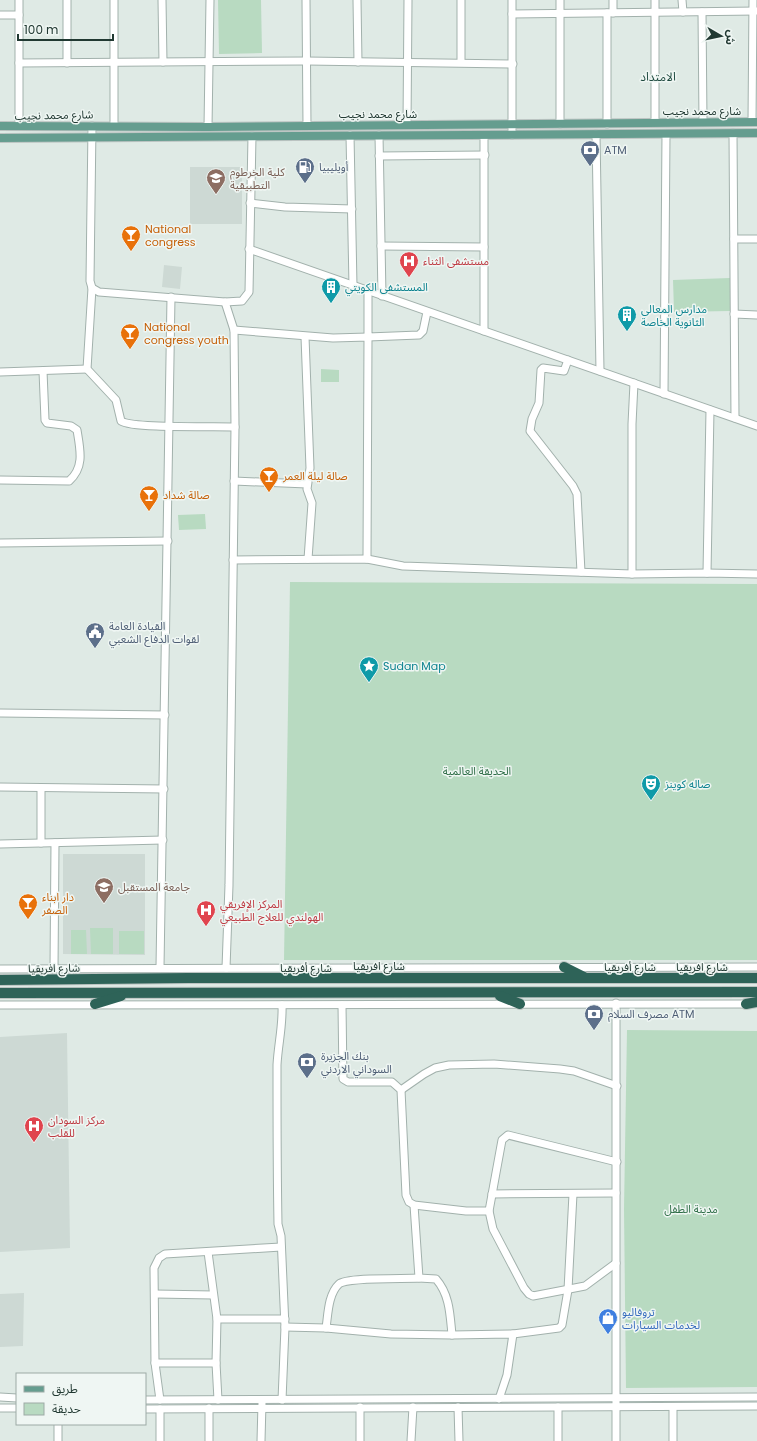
<svg xmlns="http://www.w3.org/2000/svg" width="757" height="1441" font-family="Poppins,'Noto Sans Arabic',sans-serif">
<style>
.built{fill:#cdd9d4}
.green{fill:#b8dac1}
.lines{fill:none;stroke-linecap:round;stroke-linejoin:round}
.minor-casing{stroke:#a2b1ac;stroke-width:9}
.major-casing{stroke:#bcc4c2;stroke-width:10}
.highway-casing{stroke:#bcc4c2;stroke-width:12}
.minor{stroke:#fff;stroke-width:7}
.major{stroke:#659d8f;stroke-width:8}
.highway{stroke:#2e6358;stroke-width:10}
.labels{text-anchor:middle;dominant-baseline:central;stroke-width:3;stroke-linejoin:round;paint-order:stroke}
.street-label{font-size:11px;fill:#213932;stroke:#eff6f3}
.service-label{font-size:11px;fill:#4e5e75;stroke:#eff6f3;text-anchor:start}
.education-label{font-size:11px;fill:#785e54;stroke:#eff6f3;text-anchor:start}
.food-label{font-size:11px;fill:#c56008;stroke:#eff6f3;text-anchor:start}
.health-label{font-size:11px;fill:#be3a42;stroke:#eff6f3;text-anchor:start}
.culture-label{font-size:11px;fill:#0d838f;stroke:#eff6f3;text-anchor:start}
.park-label{font-size:11px;fill:#2d6d46;stroke:#eff6f3}
.shop-label{font-size:11px;fill:#366cbe;stroke:#eff6f3;text-anchor:start}
.neighbourhood-label{font-size:12px;fill:#1e4a3f;stroke:#eff6f3}
</style>
<rect width="100%" height="100%" fill="#dfeae5"/>
<g class="built">
<rect x="190" y="167" width="52" height="57"/>
<polygon points="164,265 182,267 180,289 162,287"/>
<polygon points="63,854 145,854 145,955 63,954"/>
<polygon points="67,1033 70,1248 0,1252 0,1037"/>
<polygon points="24,1293 23,1346 0,1347 0,1294"/>
</g>
<g class="green">
<polygon points="218,0 261,0 262,53 219,54"/>
<polygon points="730,278 730,311 674,312 673,280"/>
<polygon points="321,369 339,370 339,382 321,382"/>
<polygon points="205,514 206,529 179,530 178,515"/>
<polygon points="290,582 757,584 757,960 284,960"/>
<polygon points="90,928 113,928 113,954 91,954"/>
<polygon points="71,930 86,930 87,954 71,954"/>
<rect x="119" y="931" width="25" height="23"/>
<polygon points="627,1030 757,1031 757,1387 626,1388 624,1209"/>
</g>
<g class="lines">
<g class="minor-casing">
<g id="minor">
<polyline points="67,0 67,63"/>
<polyline points="114,0 114,126"/>
<polyline points="162,0 163,62"/>
<polyline points="306,0 307,126"/>
<polyline points="357,0 358,62"/>
<polyline points="461,0 461,62"/>
<polyline points="613,0 613,13"/>
<polyline points="655,0 655,122"/>
<polyline points="682,0 683,12"/>
<polyline points="702,12 703,122"/>
<polyline points="607,13 607,124"/>
<polyline points="512,14 757,11"/>
<polyline points="0,15 19,15"/>
<polyline points="19,63 307,61 513,64"/>
<polyline points="752,122 753,0"/>
<polyline points="560,124 560,0"/>
<polyline points="407,125 408,0"/>
<polyline points="19,126 19,0"/>
<polyline points="92,126 90,281 92,288 99,292 225,302 242,301 249,292 252,136"/>
<polyline points="208,127 210,0"/>
<polyline points="733,133 735,418"/>
<polyline points="596,134 600,371"/>
<polyline points="350,135 353,286"/>
<polyline points="379,135 382,296"/>
<polyline points="512,135 512,0"/>
<polyline points="379,156 485,155"/>
<polyline points="250,203 285,207 352,209"/>
<polyline points="734,239 757,239"/>
<polyline points="381,246 484,247"/>
<polyline points="249,249 757,426"/>
<path d="M 92,288 L 87,369 L 116,400 L 121,421 C 133,429 216,426 235,427"/>
<polyline points="368,291 368,337 419,335 423,331 427,312"/>
<polyline points="225,302 234,330 235,427 229,885 226,968"/>
<polyline points="734,314 757,315"/>
<polyline points="234,330 333,338 368,337 367,559"/>
<polyline points="484,331 484,135"/>
<polyline points="305,337 310,468 307,489 312,503 308,559"/>
<polyline points="568,360 564,371 543,368 541,370 539,403 532,419 530,431 573,486 577,494 581,572"/>
<polyline points="0,372 87,369"/>
<polyline points="664,394 666,134"/>
<path d="M 0,480 L 69,481 C 85,467 80,449 77,430 L 71,426 L 47,423 L 45,420 L 43,371"/>
<polyline points="234,481 307,484"/>
<polyline points="0,543 168,541"/>
<polyline points="233,560 367,559 403,566 632,574 707,573 757,574"/>
<polyline points="707,573 710,410"/>
<polyline points="632,574 632,424 634,383"/>
<polyline points="0,713 165,715"/>
<polyline points="0,787 164,789"/>
<polyline points="41,788 41,843"/>
<polyline points="0,844 163,840"/>
<polyline points="160,967 171,297"/>
<polyline points="0,969 757,967"/>
<polyline points="54,969 55,843"/>
<polyline points="616,1003 616,1441"/>
<polyline points="0,1005 750,1004"/>
<path d="M 282,1005 C 283,1025 278,1045 277,1065 C 277,1118 277,1171 278,1224 L 281,1236 L 285,1327 L 282,1400"/>
<polyline points="342,1005 343,1079 348,1082 392,1082 401,1090 406,1195 409,1202 414,1205 466,1211 489,1211 493,1229 524,1288 529,1294 533,1296 585,1286 616,1263"/>
<polyline points="401,1090 424,1074 435,1068 449,1065 494,1064 560,1069 574,1071 617,1086"/>
<polyline points="492,1194 616,1193"/>
<path d="M 414,1205 L 419,1278 L 436,1279 C 450,1295 450,1315 452,1335 L 513,1334 L 507,1375 L 499,1399"/>
<polyline points="489,1211 502,1140 508,1135 617,1162"/>
<polyline points="208,1252 217,1319 216,1363 218,1400"/>
<polyline points="155,1294 213,1295"/>
<polyline points="217,1319 285,1319"/>
<path d="M 285,1327 L 326,1328 C 328,1315 328,1294 339,1284 C 347,1277 405,1279 419,1278"/>
<polyline points="326,1328 391,1334 452,1335"/>
<polyline points="513,1334 559,1328 562,1325 568,1290 573,1194"/>
<polyline points="155,1363 216,1363"/>
<polyline points="0,1397 17,1398"/>
<polyline points="145,1400 757,1397"/>
<polyline points="160,1400 155,1363 154,1268 159,1258 165,1254 281,1247"/>
<polyline points="360,1407 360,1441"/>
<polyline points="458,1407 459,1441"/>
<polyline points="0,1408 17,1408"/>
<polyline points="209,1408 209,1441"/>
<polyline points="145,1409 757,1406"/>
<polyline points="160,1409 160,1441"/>
<polyline points="58,1424 58,1441"/>
<polyline points="261,1441 262,1403"/>
<polyline points="411,1441 413,1407"/>
<polyline points="558,1441 558,1407"/>
<polyline points="673,1441 673,1407"/>
</g>
</g>
<g class="major-casing">
<g id="major">
<polyline points="0,126 208,127 757,122"/>
<polyline points="0,138 757,133"/>
</g>
</g>
<g class="highway-casing">
<g id="highway">
<polyline points="564,967 584,977"/>
<polyline points="0,980 188,978 757,978"/>
<polyline points="0,993 757,992"/>
<polyline points="500,996 520,1004"/>
<polyline points="95,1004 121,996"/>
<polyline points="746,1004 757,1002"/>
</g>
</g>
<use href="#minor" class="minor"/>
<use href="#major" class="major"/>
<use href="#highway" class="highway"/>
</g>
<defs>
<g id="bank-pin" transform="scale(1)"><path d="M0 17L-7.5 6A9.5 9.5 0 1 1 7.5 6Z" fill="#5c6f8a" stroke="#eff6f3"/><path d="M-6-4H6V4H-6ZM0-2.3a2.3 2.3 0 1 0 0 4.6a2.3 2.3 0 1 0 0-4.6Z" fill="#fff"/></g>
<g id="fuel-pin" transform="scale(1)"><path d="M0 17L-7.5 6A9.5 9.5 0 1 1 7.5 6Z" fill="#5c6f8a" stroke="#eff6f3"/><path d="M-5.5-6h7V0h2V4h1.3V-2.5L3-4.5l.8-.8L6-3V5H2.5V1h-1V6h-7ZM-4.2-4.7v3.2H.2V-4.7Z" fill="#fff"/></g>
<g id="university-pin" transform="scale(1)"><path d="M0 17L-7.5 6A9.5 9.5 0 1 1 7.5 6Z" fill="#8d6e63" stroke="#eff6f3"/><path d="M0-5L7-2L0 1L-7-2ZM-4 1L0 2.5L4 1V4Q0 6-4 4Z" fill="#fff"/></g>
<g id="bar-pin" transform="scale(1)"><path d="M0 17L-7.5 6A9.5 9.5 0 1 1 7.5 6Z" fill="#e8710a" stroke="#eff6f3"/><path d="M-6-5H6L.8 .8V4.5H3.5V6h-7V4.5H-.8V.8Z" fill="#fff"/></g>
<g id="hospital-pin" transform="scale(1)"><path d="M0 17L-7.5 6A9.5 9.5 0 1 1 7.5 6Z" fill="#e0444e" stroke="#eff6f3"/><path d="M-5-5h3v3.5h4V-5h3V5h-3V1.5h-4V5h-3Z" fill="#fff"/></g>
<g id="building-pin" transform="scale(1)"><path d="M0 17L-7.5 6A9.5 9.5 0 1 1 7.5 6Z" fill="#0f9aa8" stroke="#eff6f3"/><path d="M-4-6H4V6H1V3H-1V6H-4ZM-2.5-4.3h1.7v1.8h-1.7ZM.8-4.3h1.7v1.8H.8ZM-2.5-1h1.7V.8h-1.7ZM.8-1h1.7V.8H.8Z" fill="#fff"/></g>
<g id="civic-pin" transform="scale(1)"><path d="M0 17L-7.5 6A9.5 9.5 0 1 1 7.5 6Z" fill="#5c6f8a" stroke="#eff6f3"/><path d="M-.6-6.5H3V-4.5H.6V-3L4-1V1h2V6H-6V1h2V-1L-.6-3ZM-1.2 2.5V6h2.4V2.5Z" fill="#fff"/></g>
<g id="sight-pin" transform="scale(1)"><path d="M0 17L-7.5 6A9.5 9.5 0 1 1 7.5 6Z" fill="#0f9aa8" stroke="#eff6f3"/><path d="M0-6L1.8-2.2L6-1.7L2.9 1.2L3.7 5.4L0 3.3L-3.7 5.4L-2.9 1.2L-6-1.7L-1.8-2.2Z" fill="#fff"/></g>
<g id="theatre-pin" transform="scale(1)"><path d="M0 17L-7.5 6A9.5 9.5 0 1 1 7.5 6Z" fill="#0f9aa8" stroke="#eff6f3"/><path d="M-5-5.5Q0-4 5-5.5V0Q5 5 0 6Q-5 5-5 0ZM-3.3-2.5H-1v1.5H-3.3ZM1-2.5H3.3v1.5H1ZM-2.8 1Q0 5.5 2.8 1Z" fill="#fff"/></g>
<g id="shop-pin" transform="scale(1)"><path d="M0 17L-7.5 6A9.5 9.5 0 1 1 7.5 6Z" fill="#3f7fe0" stroke="#eff6f3"/><path d="M-5-2.5h2.3a2.7 3.5 0 0 1 5.4 0H5L5.5 6h-11ZM-1.5-2.5h3a1.5 2.3 0 0 0-3 0Z" fill="#fff"/></g>
</defs>
<g fill-rule="evenodd">
<use href="#bank-pin" x="590" y="150"/>
<use href="#fuel-pin" x="305" y="167"/>
<use href="#university-pin" x="216" y="178"/>
<use href="#bar-pin" x="131" y="235"/>
<use href="#hospital-pin" x="409" y="261"/>
<use href="#building-pin" x="331" y="287"/>
<use href="#building-pin" x="627" y="315"/>
<use href="#bar-pin" x="130" y="333"/>
<use href="#bar-pin" x="269" y="476"/>
<use href="#bar-pin" x="149" y="495"/>
<use href="#civic-pin" x="95" y="632"/>
<use href="#sight-pin" x="369" y="666"/>
<use href="#theatre-pin" x="651" y="784"/>
<use href="#university-pin" x="104" y="887"/>
<use href="#bar-pin" x="28" y="903"/>
<use href="#hospital-pin" x="206" y="910"/>
<use href="#bank-pin" x="594" y="1014"/>
<use href="#bank-pin" x="307" y="1062"/>
<use href="#hospital-pin" x="34" y="1126"/>
<use href="#shop-pin" x="608" y="1318"/>
</g>
<g class="labels">
<g class="street-label">
<text x="702" y="111">شارع محمد نجيب</text>
<text x="378" y="114">شارع محمد نجيب</text>
<text transform="translate(54 115) rotate(-1)">شارع محمد نجيب</text>
<text x="379" y="966">شارع افريقيا</text>
<text x="630" y="967">شارع أفريقيا</text>
<text x="702" y="967">شارع افريقيا</text>
<text transform="translate(54 968) rotate(-1)">شارع افريقيا</text>
<text x="306" y="968">شارع أفريقيا</text>
</g>
<g class="service-label">
<text x="604" y="150">ATM</text>
<text x="319" y="167">أويليبيا</text>
<text x="109" y="626">القيادة العامة<tspan x="109" dy="13">لقوات الدفاع الشعبي</tspan></text>
<text x="608" y="1014">مصرف السلام ATM</text>
<text x="321" y="1056">بنك الجزيرة<tspan x="321" dy="13">السوداني الاردني</tspan></text>
</g>
<g class="education-label">
<text x="230" y="172">كلية الخرطوم<tspan x="230" dy="13">التطبيقية</tspan></text>
<text x="118" y="887">جامعة المستقبل</text>
</g>
<g class="food-label">
<text x="145" y="229">National<tspan x="145" dy="13">congress</tspan></text>
<text x="144" y="327">National<tspan x="144" dy="13">congress youth</tspan></text>
<text x="283" y="476">صالة ليلة العمر</text>
<text x="163" y="495">صالة شداد</text>
<text x="42" y="897">دار ابناء<tspan x="42" dy="13">الصفر</tspan></text>
</g>
<g class="health-label">
<text x="423" y="261">مستشفى الثناء</text>
<text x="220" y="904">المركز الإفريقي<tspan x="220" dy="13">الهولندي للعلاج الطبيعي</tspan></text>
<text x="48" y="1120">مركز السودان<tspan x="48" dy="13">للقلب</tspan></text>
</g>
<g class="culture-label">
<text x="345" y="287">المستشفى الكويتي</text>
<text x="641" y="309">مدارس المعالي<tspan x="641" dy="13">الثانوية الخاصة</tspan></text>
<text x="383" y="666">Sudan Map</text>
<text x="665" y="784">صاله كوينز</text>
</g>
<g class="park-label">
<text x="477" y="771">الحديقة العالمية</text>
<text x="691" y="1209">مدينة الطفل</text>
</g>
<g class="shop-label">
<text x="622" y="1312">تروفاليو<tspan x="622" dy="13">لخدمات السيارات</tspan></text>
</g>
<g class="neighbourhood-label">
<text x="658" y="76">الامتداد</text>
</g>
</g>
<rect x="16" y="1373" width="130" height="52" fill="#eff6f3" stroke="#9daaa6"/>
<rect x="24" y="1386" width="20" height="6" fill="#659d8f" stroke="#9daaa6"/>
<text x="52" y="1393" font-size="12" fill="#213932">طريق</text>
<rect x="24" y="1403" width="20" height="12" fill="#b8dac1" stroke="#9daaa6"/>
<text x="52" y="1413" font-size="12" fill="#213932">حديقة</text>
<g transform="translate(721 36) rotate(99)" stroke="#eff6f3" stroke-width="3" paint-order="stroke">
<path d="M0-3L7 15L0 10L-7 15Z" fill="#213932"/>
<text y="-6" font-size="11" font-weight="bold" text-anchor="middle" fill="#213932">ش</text>
</g>
<path d="M18 34v6h95v-6" fill="none" stroke="#213932" stroke-width="2"/>
<text x="24" y="34" font-size="12" fill="#213932" stroke="#eff6f3" stroke-width="3" paint-order="stroke">100 m</text>
</svg>
